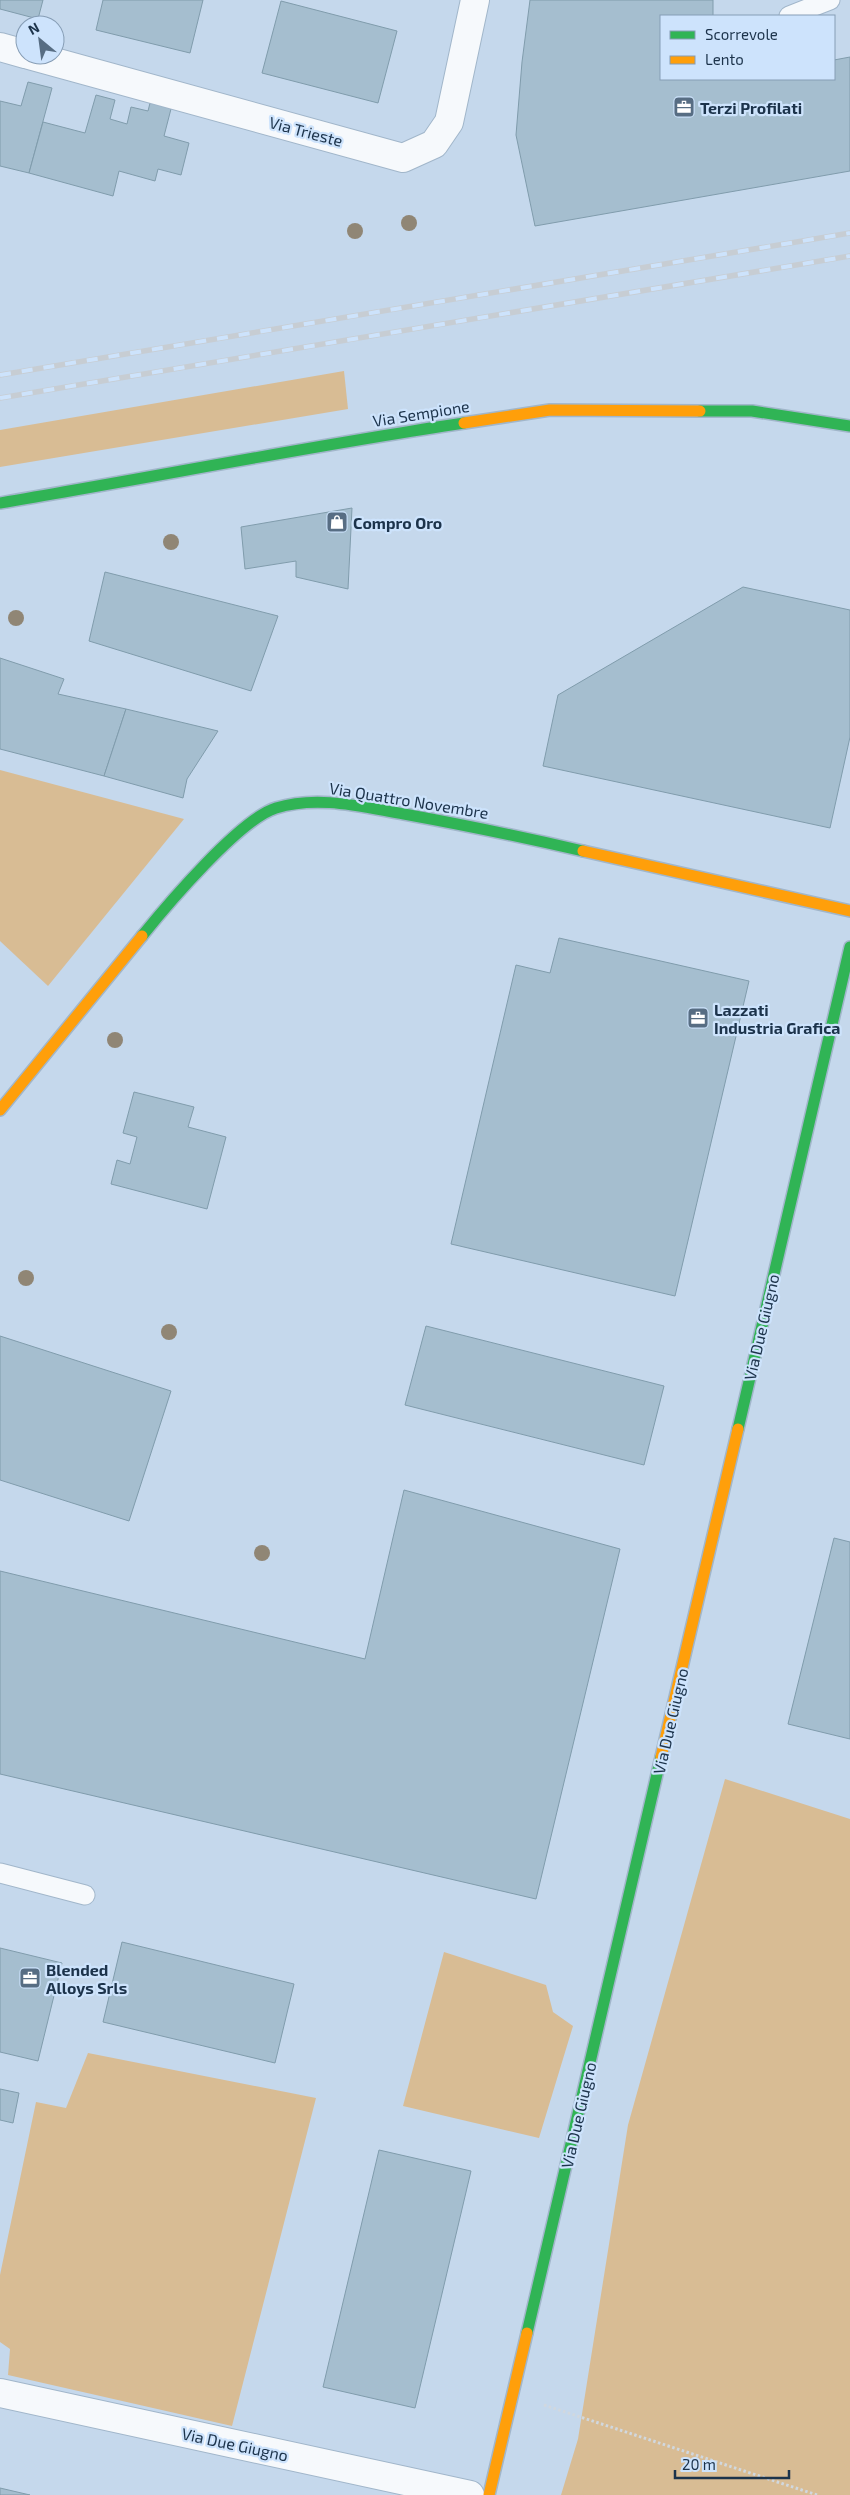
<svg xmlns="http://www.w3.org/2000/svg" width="850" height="2495" font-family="'Exo 2',sans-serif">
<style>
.green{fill:#d8bc94}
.building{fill:#a5becf;stroke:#809cac}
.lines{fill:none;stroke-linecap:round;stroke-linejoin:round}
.lane-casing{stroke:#a1b6ca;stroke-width:21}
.street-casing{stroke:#a1b6ca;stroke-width:30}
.fast-casing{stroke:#a1b6ca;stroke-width:14}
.slow-casing{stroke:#a1b6ca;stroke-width:14}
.path{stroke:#d1d8df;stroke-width:3;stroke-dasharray:2.5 2.5;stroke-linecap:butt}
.lane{stroke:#f6f9fc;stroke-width:19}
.street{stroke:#f6f9fc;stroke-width:28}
.fast{stroke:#30b455;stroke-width:11}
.slow{stroke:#ff9f0a;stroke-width:11}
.rail-casing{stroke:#c7cdd3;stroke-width:5.5}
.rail{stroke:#cde3fc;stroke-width:4;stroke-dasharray:11;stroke-linecap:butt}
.tree{fill:#908675}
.labels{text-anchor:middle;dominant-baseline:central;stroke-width:4.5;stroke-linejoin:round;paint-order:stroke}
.poi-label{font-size:16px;font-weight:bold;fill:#1c334b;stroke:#cde3fc;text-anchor:start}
.street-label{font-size:16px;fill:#1c334b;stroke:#cde3fc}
</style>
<rect width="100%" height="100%" fill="#c5d8ec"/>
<g class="green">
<polygon points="344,371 348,409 0,467 0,430"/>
<polygon points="0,770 184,819 48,986 0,941"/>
<polygon points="725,1779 850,1819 850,2495 561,2495 578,2439 628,2125"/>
<polygon points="444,1952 546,1985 553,2012 573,2026 539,2138 403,2106"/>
<polygon points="88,2053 316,2098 232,2426 8,2375 10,2349 0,2342 0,2275 36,2102 66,2108"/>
</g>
<g class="building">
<polygon points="0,0 43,0 38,19 0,9"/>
<polygon points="103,0 203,0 190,53 96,30"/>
<polygon points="530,0 713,0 713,16 661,16 661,79 834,79 834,60 850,57 850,171 535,226 516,135 522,62"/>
<polygon points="281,1 397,31 378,103 262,73"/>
<polygon points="28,82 52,88 29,173 0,166 0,101 21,106"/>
<polygon points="96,95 115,100 110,119 127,124 131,107 148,111 151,99 172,105 164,136 189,143 181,175 158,169 155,181 119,171 113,196 29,173 43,122 85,133"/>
<polygon points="352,508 348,589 296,577 296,561 245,569 241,527"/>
<polygon points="105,572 278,616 251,691 89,641"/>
<polygon points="743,587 850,610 850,737 830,828 543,766 558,695"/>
<polygon points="0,658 64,679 58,694 126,709 104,776 0,749"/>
<polygon points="126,709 218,731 187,779 183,798 104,776"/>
<polygon points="559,938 749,981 675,1296 451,1244 516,965 550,973"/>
<polygon points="134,1092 194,1107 188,1127 226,1137 207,1209 111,1184 117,1160 130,1164 137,1137 123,1133"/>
<polygon points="426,1326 664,1386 644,1465 405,1405"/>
<polygon points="0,1336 171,1391 129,1521 0,1480"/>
<polygon points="404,1490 620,1549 536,1899 0,1774 0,1571 365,1659"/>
<polygon points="834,1538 850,1542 850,1739 788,1724"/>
<polygon points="122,1942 294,1984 275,2063 103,2022"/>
<polygon points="0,1948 62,1963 38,2061 0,2052"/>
<polygon points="0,2089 19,2093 13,2123 0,2120"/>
<polygon points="379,2150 471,2171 415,2408 323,2387"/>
<polygon points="0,2488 30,2495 0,2495"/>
</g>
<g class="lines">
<g class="lane-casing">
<g id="lane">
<polyline points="789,16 830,0"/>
<polyline points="0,1873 85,1895"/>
</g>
</g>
<g class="street-casing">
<g id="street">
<polyline points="0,47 25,54"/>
<polyline points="29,55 403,158 434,144 449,122 475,0"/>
<polyline points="0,2393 470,2495"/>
</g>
</g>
<g class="fast-casing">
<g id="fast">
<polyline points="700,411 752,411 850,426"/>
<path d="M 0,503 C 155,477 309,446 464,423"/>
<path d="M 142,936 C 167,905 240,819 276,808 C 318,795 362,807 404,814 C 464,825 523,837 583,851"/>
<polyline points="738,1429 850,947"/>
<polyline points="527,2333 661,1757"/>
</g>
</g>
<g class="slow-casing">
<g id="slow">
<polyline points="464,423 550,410 700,411"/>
<polyline points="583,851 850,911"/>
<polyline points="0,1110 142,936"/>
<polyline points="661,1757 738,1429"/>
<polyline points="489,2495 527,2333"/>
</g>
</g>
<polyline class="path" points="544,2405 817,2495"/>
<use href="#lane" class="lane"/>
<use href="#street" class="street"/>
<use href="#fast" class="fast"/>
<use href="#slow" class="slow"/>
<g class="rail-casing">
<g id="rail">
<polyline points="0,375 850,233"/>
<polyline points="0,398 850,256"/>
</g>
</g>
<use href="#rail" class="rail"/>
</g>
<g class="tree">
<circle cx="409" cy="223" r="8"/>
<circle cx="355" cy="231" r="8"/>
<circle cx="171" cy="542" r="8"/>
<circle cx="16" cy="618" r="8"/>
<circle cx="115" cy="1040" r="8"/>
<circle cx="26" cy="1278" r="8"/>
<circle cx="169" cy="1332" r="8"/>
<circle cx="262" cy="1553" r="8"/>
</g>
<defs>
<g id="office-square" transform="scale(1.125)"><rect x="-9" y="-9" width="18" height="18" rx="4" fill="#576d83" stroke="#cde3fc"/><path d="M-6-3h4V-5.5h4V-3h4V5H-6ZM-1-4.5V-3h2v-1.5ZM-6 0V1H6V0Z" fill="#fff"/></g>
<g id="shop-square" transform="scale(1.125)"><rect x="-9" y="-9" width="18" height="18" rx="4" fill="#576d83" stroke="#cde3fc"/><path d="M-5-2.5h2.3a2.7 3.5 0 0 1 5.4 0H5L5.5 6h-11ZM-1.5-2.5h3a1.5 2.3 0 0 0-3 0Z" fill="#fff"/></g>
</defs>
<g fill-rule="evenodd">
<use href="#office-square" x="684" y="107"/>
<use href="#shop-square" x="337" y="522"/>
<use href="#office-square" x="698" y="1018"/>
<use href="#office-square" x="30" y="1978"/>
</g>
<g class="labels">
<g class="poi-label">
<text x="700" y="107">Terzi Profilati</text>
<text x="353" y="522">Compro Oro</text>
<text x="714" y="1009">Lazzati<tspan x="714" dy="18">Industria Grafica</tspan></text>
<text x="46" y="1969">Blended<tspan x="46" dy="18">Alloys Srls</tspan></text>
</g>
<g class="street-label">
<text transform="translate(306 131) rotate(15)">Via Trieste</text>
<text transform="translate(421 413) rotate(-9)">Via Sempione</text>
<text transform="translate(409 800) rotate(9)">Via Quattro Novembre</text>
<text transform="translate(761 1327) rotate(-77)">Via Due Giugno</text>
<text transform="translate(670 1721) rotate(-77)">Via Due Giugno</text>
<text transform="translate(578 2115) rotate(-77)">Via Due Giugno</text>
<text transform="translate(235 2444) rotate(12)">Via Due Giugno</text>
</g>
</g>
<rect x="660" y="15" width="175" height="65" fill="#cde3fc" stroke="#869db5"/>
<rect x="670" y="31" width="25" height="8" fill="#30b455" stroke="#869db5"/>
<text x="705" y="40" font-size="15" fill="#1c334b">Scorrevole</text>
<rect x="670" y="56" width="25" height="8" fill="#ff9f0a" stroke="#869db5"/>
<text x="705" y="65" font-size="15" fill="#1c334b">Lento</text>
<g transform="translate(40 40) rotate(331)"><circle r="24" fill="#cde3fc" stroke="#869db5"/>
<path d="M0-4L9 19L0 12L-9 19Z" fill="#576d83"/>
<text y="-8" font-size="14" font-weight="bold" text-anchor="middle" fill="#1c334b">N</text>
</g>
<path d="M675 2470v8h114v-8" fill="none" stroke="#1c334b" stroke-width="2.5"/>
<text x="682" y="2470" font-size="15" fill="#1c334b" stroke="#cde3fc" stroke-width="4" paint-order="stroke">20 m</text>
</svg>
